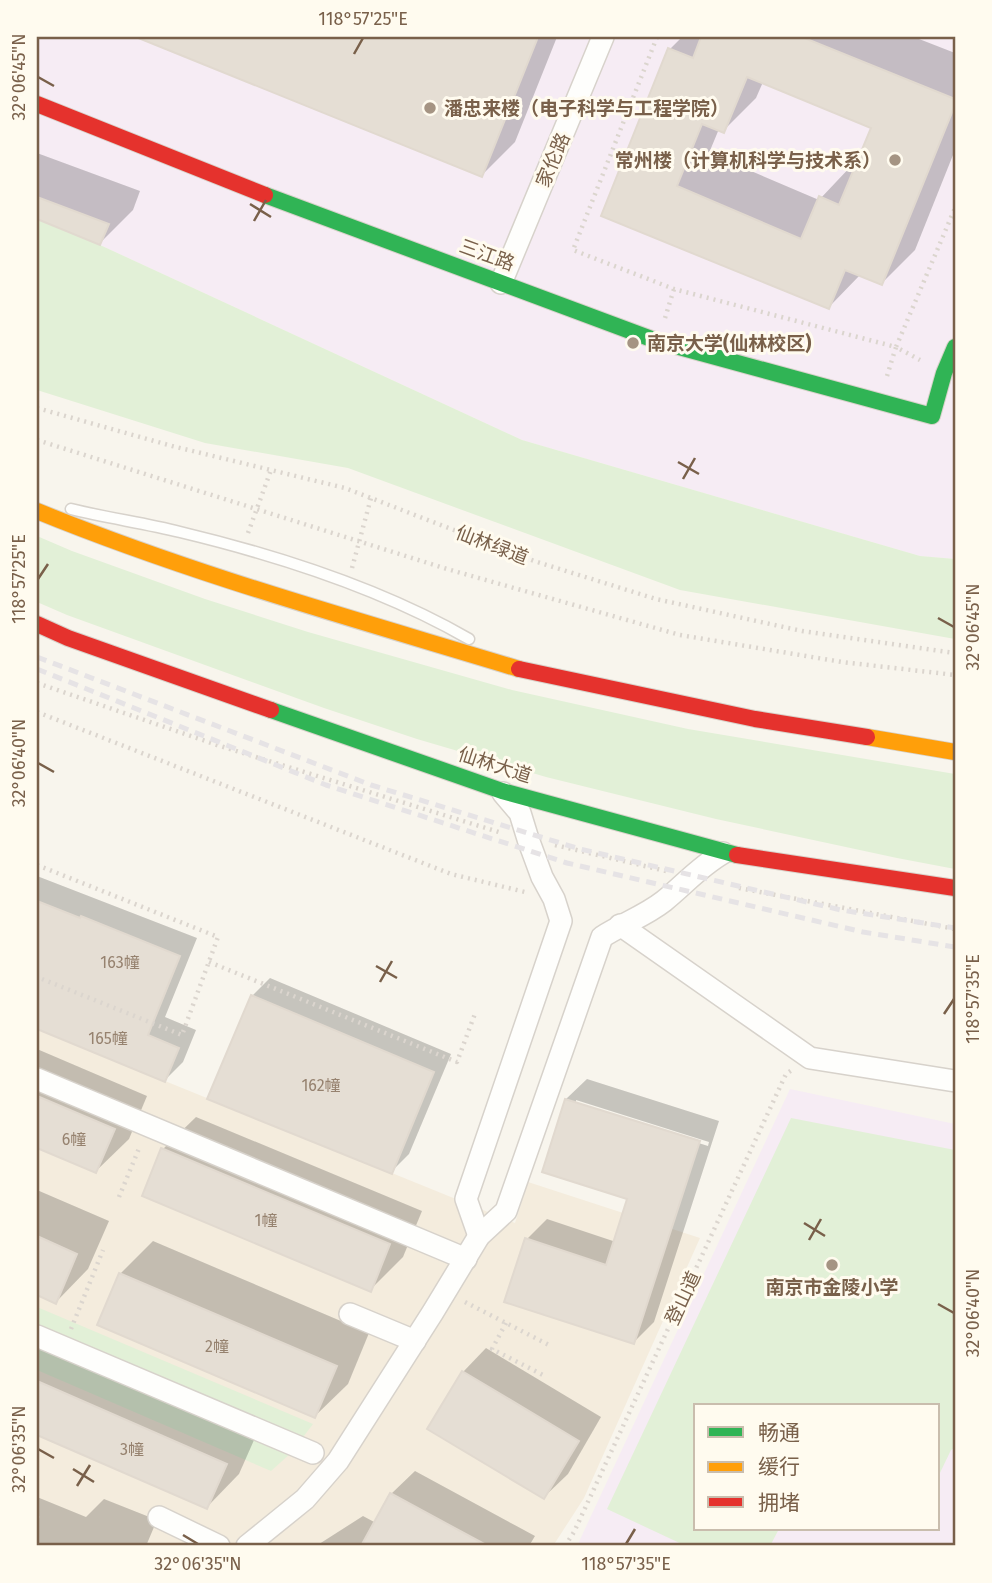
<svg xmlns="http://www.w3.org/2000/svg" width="992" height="1583" font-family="'Fira Sans','Noto Sans SC',sans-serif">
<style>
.residential{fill:#f4ecdd}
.education{fill:#f6ecf4;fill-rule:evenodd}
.green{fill:#e2f0d7}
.shadow{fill:#0003;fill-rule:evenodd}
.building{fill:#e5ded4;stroke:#e1d9cf;stroke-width:2;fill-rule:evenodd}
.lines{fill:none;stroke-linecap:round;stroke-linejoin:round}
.lane-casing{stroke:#d7d2cb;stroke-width:13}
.street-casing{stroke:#d7d2cb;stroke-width:24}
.fast-casing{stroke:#d8d2ca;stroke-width:18}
.slow-casing{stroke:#d8d2ca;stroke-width:18}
.jam-casing{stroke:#d8d2ca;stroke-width:18}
.path{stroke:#dbd5ce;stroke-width:4.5;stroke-dasharray:2 5;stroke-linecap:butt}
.lane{stroke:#fefefc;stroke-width:10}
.street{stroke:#fefefc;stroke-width:21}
.fast{stroke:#30b455;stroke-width:16}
.slow{stroke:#ff9f0a;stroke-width:16}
.jam{stroke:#e5322d;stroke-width:16}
.rail{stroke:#e6e3e5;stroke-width:5;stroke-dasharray:10 7;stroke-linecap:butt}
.ticks{fill:none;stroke:#79604a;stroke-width:2.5}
.poi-dot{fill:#a59483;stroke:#fffbef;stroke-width:2.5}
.labels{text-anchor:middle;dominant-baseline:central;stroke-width:6;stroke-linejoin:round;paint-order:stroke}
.number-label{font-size:16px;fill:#96826f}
.poi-label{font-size:19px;font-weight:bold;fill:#79604a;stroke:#fffbef;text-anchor:start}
.street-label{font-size:19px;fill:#79604a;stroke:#fffbef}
.neatline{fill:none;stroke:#79604a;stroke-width:2.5}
.ticks-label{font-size:18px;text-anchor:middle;fill:#79604a}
</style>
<rect width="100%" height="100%" fill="#f8f5ed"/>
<polygon class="residential" points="37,1029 515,1223 528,1182 700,1238 584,1498 553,1546 37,1546"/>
<g class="education">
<polygon points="37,37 955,37 955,559 920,556 522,440 100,245 37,219"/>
<path d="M 790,1089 L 955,1124 L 955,1546 L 577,1546 ZM 696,1406 L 938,1406 L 938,1529 L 696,1529 Z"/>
</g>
<g class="green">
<polygon points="37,219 100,245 522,440 920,556 955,559 955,639 680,590 348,468 205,443 37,390"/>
<polygon points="37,536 72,551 205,599 308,632 512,690 688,729 955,774 955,869 897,858 716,819 546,777 417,739 324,708 67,615 37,602"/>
<polygon points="791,1118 955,1150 955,1448 951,1450 938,1477 938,1406 696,1406 696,1529 779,1529 770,1546 686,1546 607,1509"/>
<polygon points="37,1307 313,1424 291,1453 271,1471 37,1370"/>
</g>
<g class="shadow">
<polygon points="138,37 557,37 515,142 482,175"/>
<path d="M 682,37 L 914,37 L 955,53 L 955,150 L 915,250 L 882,283 L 861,274 L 829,307 L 603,215 L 670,49 ZM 763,82 L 873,127 L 857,166 L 853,164 L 819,200 L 709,153 L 719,129 L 723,131 L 756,98 Z"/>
<polygon points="37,153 140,191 133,210 100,243 37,217"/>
<polygon points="37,876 197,938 165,1017 196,1030 183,1062 165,1080 37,1027"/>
<polygon points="270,978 451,1054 409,1154 391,1172 252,996"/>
<polygon points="37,1049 147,1096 129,1139 96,1171 37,1146"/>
<path d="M 587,1079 L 719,1121 L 654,1322 L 634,1342 L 527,1239 L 547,1219 L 616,1242 L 629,1198 L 566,1099 ZM 576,1100 L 709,1142 L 708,1146 L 576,1104 Z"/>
<polygon points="196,1117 422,1211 403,1257 370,1290 163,1149"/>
<polygon points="37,1190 109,1221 88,1269 56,1302 37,1293"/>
<polygon points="153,1241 369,1333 348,1384 315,1416 120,1274"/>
<polygon points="37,1334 258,1431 239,1474 207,1507 37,1433"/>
<polygon points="486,1348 601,1417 568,1474 544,1497 463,1372"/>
<polygon points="415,1471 535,1536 529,1546 316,1546 363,1516 376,1523 391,1494"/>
<polygon points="37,1497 86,1517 104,1499 157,1520 146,1546 37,1546"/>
</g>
<g class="building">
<polygon points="136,37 538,37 482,177"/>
<path d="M 701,37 L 802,37 L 955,99 L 955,105 L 882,285 L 845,270 L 829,309 L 601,216 L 668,48 L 693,58 ZM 747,77 L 871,128 L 839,205 L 819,196 L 801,239 L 677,186 L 702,124 L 724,133 Z"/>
<polygon points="37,197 109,224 100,245 37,219"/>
<polygon points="37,901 80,918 81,916 180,956 148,1035 179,1048 165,1082 37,1029"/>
<polygon points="251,995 434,1072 392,1174 207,1099"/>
<polygon points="37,1096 115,1129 96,1173 37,1148"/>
<polygon points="565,1099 700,1141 634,1344 504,1302 525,1238 606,1265 627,1199 542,1172"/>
<polygon points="161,1148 390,1244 371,1292 142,1196"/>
<polygon points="37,1236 77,1254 56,1304 37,1295"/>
<polygon points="119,1273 337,1366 315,1418 97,1325"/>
<polygon points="462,1371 579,1441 544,1499 427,1429"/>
<polygon points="37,1381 227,1464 207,1509 37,1435"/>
<polygon points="390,1493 488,1546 361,1546"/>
</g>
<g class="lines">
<g class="lane-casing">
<path id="lane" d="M 71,509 C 107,518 144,523 180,532 C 276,555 384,590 469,639"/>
</g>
<g class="street-casing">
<g id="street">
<polyline points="501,283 603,37"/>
<polyline points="620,925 810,1058 955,1081"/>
<polyline points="37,1079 466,1259"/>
<polyline points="479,1236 466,1199 561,921 554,899 542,877 528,839 520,813 503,793"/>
<polyline points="350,1314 415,1341"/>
<polyline points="37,1336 313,1453"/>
<polyline points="159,1517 219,1546"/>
<path d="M 247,1546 L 305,1499 L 338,1461 L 433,1312 L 479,1236 L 506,1211 L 602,937 C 622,924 645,916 664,901 C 685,884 699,867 723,853"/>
</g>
</g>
<g class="fast-casing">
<g id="fast">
<polyline points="265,195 657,341 932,416 944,373 955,347"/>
<polyline points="271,710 502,791 737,855"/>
</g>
</g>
<g class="slow-casing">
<g id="slow">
<path d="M 37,511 C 194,575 358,620 519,669"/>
<polyline points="867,737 955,752"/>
</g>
</g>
<g class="jam-casing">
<g id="jam">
<polyline points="37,104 265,195"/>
<polyline points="37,624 68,638 271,710"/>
<polyline points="519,669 755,719 867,737"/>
<polyline points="737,855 955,888"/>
</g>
</g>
<g class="path">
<polyline points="657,37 573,250 674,289 896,347 955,208"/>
<polyline points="665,318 674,289"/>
<polyline points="887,376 896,347 920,360"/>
<polyline points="37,408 172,446 345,488 534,561 656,599 802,631 955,653"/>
<polyline points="37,440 447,569 680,635 842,662 955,675"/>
<polyline points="248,533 271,470"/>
<polyline points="352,568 371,498"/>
<polyline points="37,683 217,745 502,833"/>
<polyline points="37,712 451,874 525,892"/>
<polyline points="555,845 666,871"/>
<polyline points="37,865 218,937 182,1035 37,977"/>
<polyline points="739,888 955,929"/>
<polyline points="209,962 457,1062 476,1011"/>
<polyline points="119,1197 140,1146"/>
<polyline points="465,1302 549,1345"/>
<polyline points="506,1323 492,1349 545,1376"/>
<polyline points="71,1329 103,1250"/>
<polyline points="37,1518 40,1519"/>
<polyline points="565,1546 574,1532 786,1074 792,1070"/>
</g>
<use href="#lane" class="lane"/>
<use href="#street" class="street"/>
<use href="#fast" class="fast"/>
<use href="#slow" class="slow"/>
<use href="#jam" class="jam"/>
<g class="rail">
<polyline points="37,657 371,785 580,849 841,910 955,928"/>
<polyline points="37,669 326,785 567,863 863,932 955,947"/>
</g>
</g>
<path class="ticks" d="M 354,54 L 363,38M 38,77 L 54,86M 250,204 L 271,217M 254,221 L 266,200M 678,462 L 699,474M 683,479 L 695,458M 38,579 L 48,564M 938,618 L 954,627M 38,763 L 54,772M 376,966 L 397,978M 380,982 L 392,961M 944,1014 L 954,999M 804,1223 L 825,1236M 809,1240 L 821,1219M 938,1304 L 954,1313M 38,1449 L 54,1458M 73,1469 L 94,1482M 77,1486 L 90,1465M 183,1535 L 198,1544M 626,1544 L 635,1529"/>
<g class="poi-dot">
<circle cx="430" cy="108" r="7"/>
<circle cx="895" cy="160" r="7"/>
<circle cx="633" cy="343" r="7"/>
<circle cx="832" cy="1265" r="7"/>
</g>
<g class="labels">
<g class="number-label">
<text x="120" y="962">163幢</text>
<text x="108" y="1038">165幢</text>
<text x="321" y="1085">162幢</text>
<text x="74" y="1139">6幢</text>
<text x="266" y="1220">1幢</text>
<text x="217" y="1346">2幢</text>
<text x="132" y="1449">3幢</text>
</g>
<g class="poi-label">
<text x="444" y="108">潘忠来楼（电子科学与工程学院）</text>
<text x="881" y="160" text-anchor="end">常州楼（计算机科学与技术系）</text>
<text x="647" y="343">南京大学(仙林校区)</text>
<text x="832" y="1287" text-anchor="middle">南京市金陵小学</text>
</g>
<g class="street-label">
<text transform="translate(553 160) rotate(-67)">家伦路</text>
<text transform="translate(487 255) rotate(20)">三江路</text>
<text transform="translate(492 545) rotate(21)">仙林绿道</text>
<text transform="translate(495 765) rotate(18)">仙林大道</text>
<text transform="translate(683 1298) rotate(-65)">登山道</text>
</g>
</g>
<rect width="992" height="1583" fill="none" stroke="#fffbef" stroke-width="77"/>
<rect x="694" y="1404" width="245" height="126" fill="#fffbef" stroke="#c9bdad" stroke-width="2"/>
<rect x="708" y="1427" width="35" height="10" fill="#30b455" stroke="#c9bdad" stroke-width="2"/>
<text x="758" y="1440" font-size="21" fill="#79604a">畅通</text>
<rect x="708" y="1462" width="35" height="10" fill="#ff9f0a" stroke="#c9bdad" stroke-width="2"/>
<text x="758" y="1474" font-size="21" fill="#79604a">缓行</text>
<rect x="708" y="1497" width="35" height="10" fill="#e5322d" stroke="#c9bdad" stroke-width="2"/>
<text x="758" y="1510" font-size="21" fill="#79604a">拥堵</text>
<rect x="38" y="38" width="916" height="1506" class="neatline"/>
<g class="ticks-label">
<text x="363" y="25">118°57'25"E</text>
<text transform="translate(19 77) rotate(-90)" y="6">32°06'45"N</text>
<text transform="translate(19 579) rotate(-90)" y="6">118°57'25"E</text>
<text transform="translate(973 627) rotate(-90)" y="6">32°06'45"N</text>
<text transform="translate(19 763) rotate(-90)" y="6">32°06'40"N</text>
<text transform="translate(973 999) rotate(-90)" y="6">118°57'35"E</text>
<text transform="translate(973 1313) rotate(-90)" y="6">32°06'40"N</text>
<text transform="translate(19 1449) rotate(-90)" y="6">32°06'35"N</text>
<text x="198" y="1570">32°06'35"N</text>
<text x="626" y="1570">118°57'35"E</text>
</g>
</svg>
